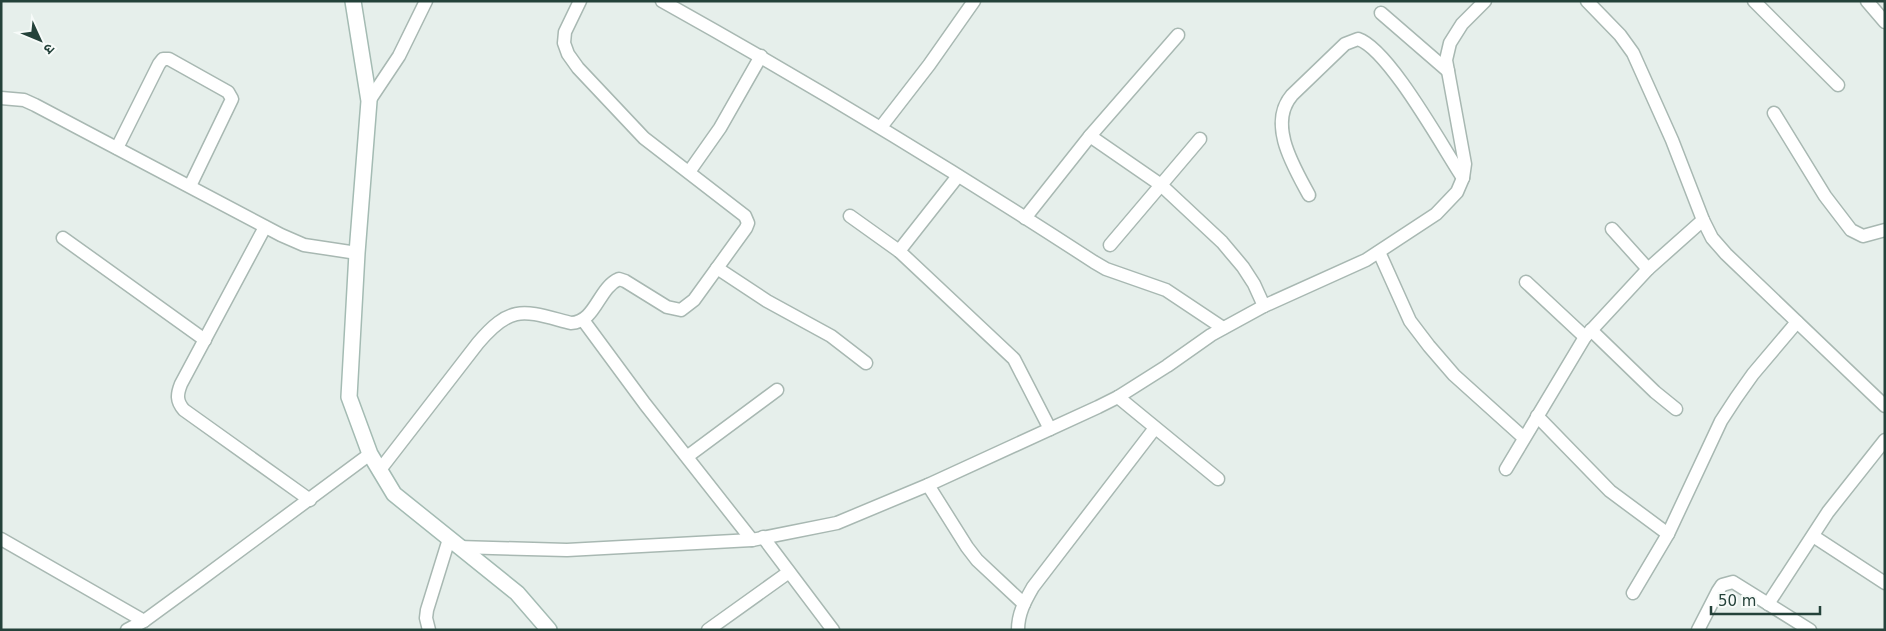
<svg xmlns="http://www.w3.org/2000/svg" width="1886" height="631" font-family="'DejaVu Sans','Noto Sans Devanagari',sans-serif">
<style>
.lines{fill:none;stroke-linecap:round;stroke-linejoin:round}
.minor-casing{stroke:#a8b8b2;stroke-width:15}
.secondary-casing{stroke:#a4bbb3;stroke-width:18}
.minor{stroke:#fff;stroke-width:12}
.secondary{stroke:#fff;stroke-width:15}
</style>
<rect width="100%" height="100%" fill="#e6efeb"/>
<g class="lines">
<g class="minor-casing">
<g id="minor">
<path d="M 662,1 C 809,83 953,170 1094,262 L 1106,269 L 1166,290 L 1223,328"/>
<polyline points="1587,1 1620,35 1633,53 1672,140 1703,220 1712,238 1726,254 1885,406"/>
<polyline points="1754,1 1838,85"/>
<polyline points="1867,1 1885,22"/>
<polyline points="1381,13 1448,71"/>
<polyline points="1,98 24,100 35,105 281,235 304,245 357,253"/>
<polyline points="369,101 399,56 426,1"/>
<polyline points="1774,113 1825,196 1851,230 1863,236 1885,230"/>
<polyline points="881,127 929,65 974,1"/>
<polyline points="1090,136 1161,185 1222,242 1243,267 1254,284 1264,306"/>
<polyline points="117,148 159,64 163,59 169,59 228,92 232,99 190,186"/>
<polyline points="689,172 720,128 761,56"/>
<path d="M 1309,195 C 1294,167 1267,124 1292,95 L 1345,44 L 1358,39 C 1389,49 1443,148 1463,178"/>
<polyline points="850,216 899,251 1014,359 1050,429"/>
<polyline points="1025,218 1090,136 1178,35"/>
<path d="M 265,227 L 181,384 C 177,394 176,401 184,410 L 310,500"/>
<polyline points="1612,229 1648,269"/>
<polyline points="63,238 205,340"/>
<polyline points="1110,245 1200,139"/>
<polyline points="899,251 958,176"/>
<polyline points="1379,252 1410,321 1429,346 1454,375 1524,438"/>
<polyline points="717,268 767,301 831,336 866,363"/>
<polyline points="1526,282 1585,337"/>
<polyline points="583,320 645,404 752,540"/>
<polyline points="1591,330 1655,392 1676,409"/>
<polyline points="1118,397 1218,479"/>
<polyline points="1537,416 1610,491 1668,534"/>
<polyline points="688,456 777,390"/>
<polyline points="1506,469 1585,337 1648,269 1703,220"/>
<path d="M 379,471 L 478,343 C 512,303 524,311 571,323 C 596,322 598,288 619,279 L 625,281 L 667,307 L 681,310 L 694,300 L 746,228 L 748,223 L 745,216 L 644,138 L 578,68 L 568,54 L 564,43 L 565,32 L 580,1"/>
<polyline points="928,485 967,547 977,560 1024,604"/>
<polyline points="1813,536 1885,583"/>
<polyline points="763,537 833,630"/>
<polyline points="1,539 144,621"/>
<polyline points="458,547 567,550 752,540 837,523 928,485 1098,407 1118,397 1167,366 1211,335 1264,306 1366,260 1436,214 1457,192 1463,178 1465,164 1446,60 1450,43 1462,24 1485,1"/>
<polyline points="1633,593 1668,534 1721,421 1736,398 1753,374 1797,322"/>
<polyline points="1768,604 1828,512 1885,440"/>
<polyline points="127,630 144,621 196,583 370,454"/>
<polyline points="429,630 426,618 427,610 449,539"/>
<polyline points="708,630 789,572"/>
<path d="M 1018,630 C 1018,613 1025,601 1033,587 L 1155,428"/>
<polyline points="1698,630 1718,591 1722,585 1733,582 1810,630"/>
</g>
</g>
<g class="secondary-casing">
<polyline id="secondary" points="353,1 369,101 357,253 349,397 370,454 394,494 517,593 549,630"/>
</g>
<use href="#minor" class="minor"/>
<use href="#secondary" class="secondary"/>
</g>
<rect width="1886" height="631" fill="none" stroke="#24423a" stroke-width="5"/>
<g transform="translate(40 40) rotate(134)" stroke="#f7fbf9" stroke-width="4" paint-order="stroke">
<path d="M0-4L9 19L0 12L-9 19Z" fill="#24423a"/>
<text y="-8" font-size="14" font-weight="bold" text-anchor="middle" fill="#24423a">उ</text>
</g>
<path d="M1711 606v8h109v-8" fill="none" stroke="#24423a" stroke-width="2.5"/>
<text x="1718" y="606" font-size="15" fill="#24423a" stroke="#f7fbf9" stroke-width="4" paint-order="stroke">50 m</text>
</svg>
